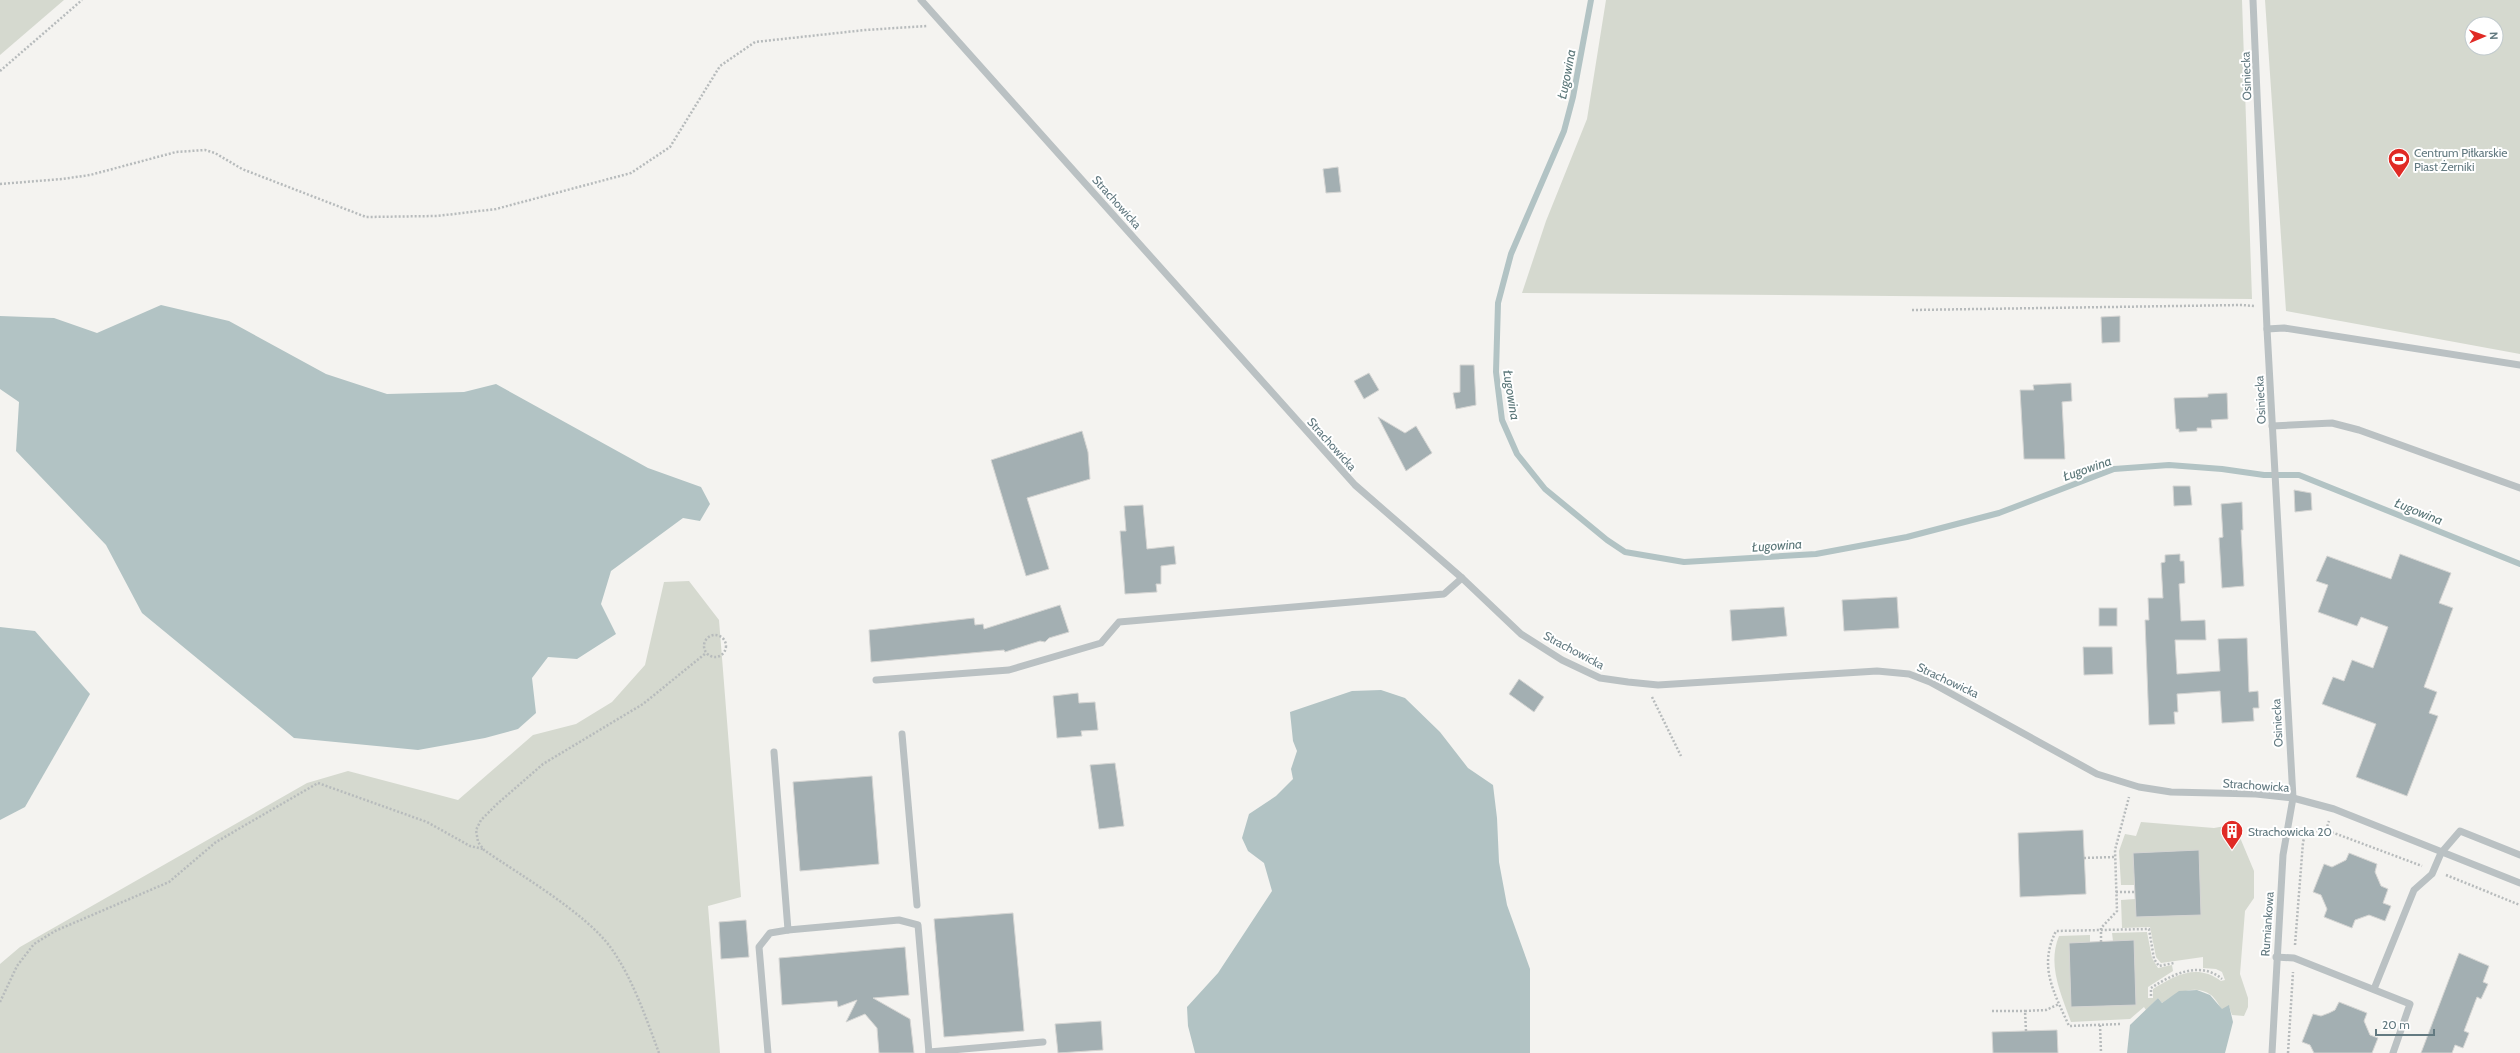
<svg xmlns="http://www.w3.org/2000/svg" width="2520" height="1053" font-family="Cabin,sans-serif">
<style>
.green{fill:#d5d9cf;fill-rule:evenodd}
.water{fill:#b2c3c4}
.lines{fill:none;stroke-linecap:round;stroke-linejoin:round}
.stream{stroke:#b2c3c4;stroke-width:6}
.building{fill:#a3afb2;stroke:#d5d5d3}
.path{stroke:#b7bbbc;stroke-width:2.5;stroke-dasharray:2 2;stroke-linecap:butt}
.minor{stroke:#bac1c3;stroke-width:7}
.labels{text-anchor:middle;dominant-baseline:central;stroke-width:4;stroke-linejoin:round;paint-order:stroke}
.street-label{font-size:12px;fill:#637a81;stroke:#fff}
.poi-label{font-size:12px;fill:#637a81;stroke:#fff;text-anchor:start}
.water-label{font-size:13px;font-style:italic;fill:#5a7678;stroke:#fff}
</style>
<rect width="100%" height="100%" fill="#f4f3f0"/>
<g class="green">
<polygon points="0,0 64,0 0,55"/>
<polygon points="1606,0 2242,0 2252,299 1522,293 1546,221 1587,119"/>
<path d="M 2265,0 L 2520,0 L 2520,354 L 2286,311 ZM 2472,24 L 2496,24 L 2496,48 L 2472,48 Z"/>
<polygon points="689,581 719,620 741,897 708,906 720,1053 0,1053 0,964 20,947 307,783 348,771 458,800 533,735 576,724 612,702 645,665 664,582"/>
<path d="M 2141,822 L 2214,828 L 2231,825 L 2236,828 L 2254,871 L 2254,898 L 2245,911 L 2240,974 L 2248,998 L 2248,1007 L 2244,1016 L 2232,1015 L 2229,1006 L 2222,1010 C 2219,1005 2215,998 2211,995 C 2194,983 2175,994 2162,1003 L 2158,998 L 2146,1010 L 2144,1007 L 2130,1019 L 2071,1022 C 2061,994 2047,965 2059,936 L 2090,935 L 2090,942 L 2069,943 L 2071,1007 L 2136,1005 L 2134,940 L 2113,941 L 2112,933 L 2147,932 L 2152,958 L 2158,968 L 2172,965 L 2173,971 L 2148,987 L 2148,998 L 2153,998 L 2153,989 C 2175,975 2197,963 2221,981 L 2225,980 L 2222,972 L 2216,969 L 2203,968 L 2203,957 L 2161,963 L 2156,957 L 2150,927 L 2122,928 L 2121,900 L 2135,899 L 2136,917 L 2201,915 L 2199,850 L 2133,853 L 2135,885 L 2121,885 L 2119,851 L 2125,834 L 2136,836 Z"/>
</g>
<g class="water">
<polygon points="161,305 229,321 326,374 387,394 464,392 496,384 648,468 701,487 710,504 700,521 683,518 611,571 601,604 616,634 577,659 548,657 532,678 536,713 518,729 485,738 418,750 294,738 142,613 106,545 16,451 19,402 0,389 0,316 54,318 97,333"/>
<polygon points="0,627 35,631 90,694 25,807 0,820"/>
<polygon points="1381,690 1405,698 1440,732 1468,768 1493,785 1497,818 1499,862 1507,905 1530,969 1530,1053 1195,1053 1188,1026 1187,1007 1218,973 1272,891 1264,863 1248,851 1242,838 1249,814 1276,796 1293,779 1291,769 1297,751 1293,741 1290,712 1352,691"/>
<polygon points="2197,990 2210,995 2222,1009 2229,1005 2233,1022 2225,1053 2127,1053 2130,1025 2158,998 2162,1003 2179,991"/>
</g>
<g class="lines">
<polyline class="stream" points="1591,0 1573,97 1564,131 1511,254 1498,303 1496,372 1502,420 1517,454 1545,489 1607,540 1625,552 1684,562 1816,554 1907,537 1999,513 2114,469 2169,465 2222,469 2264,475 2299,475 2520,564"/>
</g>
<g class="building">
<polygon points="1338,167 1341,192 1326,193 1323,169"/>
<polygon points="2120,316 2120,342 2102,343 2101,317"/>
<polygon points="1460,365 1474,365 1476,405 1456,409 1453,393 1460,392"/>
<polygon points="1369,373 1379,390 1364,399 1354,381"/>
<polygon points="2071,383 2072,401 2062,402 2065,459 2024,459 2020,390 2034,390 2033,385"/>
<polygon points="2227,393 2228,419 2211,420 2212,428 2197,428 2197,431 2179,432 2179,429 2176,429 2174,398 2208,397 2208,394"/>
<polygon points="1378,417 1405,433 1416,426 1432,453 1406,471"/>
<polygon points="1082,431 1088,452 1090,479 1027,498 1049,569 1026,576 991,460"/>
<polygon points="2173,486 2190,486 2192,505 2174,506"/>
<polygon points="2294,490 2311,493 2312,510 2295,512"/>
<polygon points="2242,502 2243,530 2241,530 2244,586 2222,588 2219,538 2223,537 2221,504"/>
<polygon points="1143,505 1147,549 1174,546 1176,564 1161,566 1161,584 1156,584 1157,592 1125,594 1120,531 1126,531 1124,506"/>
<polygon points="2180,554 2180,561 2184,561 2185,583 2179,584 2181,621 2205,620 2206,640 2175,640 2177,674 2220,671 2218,639 2247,638 2249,692 2258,691 2259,708 2253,708 2254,721 2222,723 2220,691 2177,694 2178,712 2174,712 2175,724 2149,725 2145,620 2149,620 2148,598 2163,598 2161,563 2165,562 2165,555"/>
<polygon points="2400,554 2451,573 2439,603 2453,608 2424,687 2437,692 2429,713 2438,716 2407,796 2356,777 2376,724 2322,704 2333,677 2344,681 2352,660 2373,668 2388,627 2361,617 2357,626 2318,612 2328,585 2316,581 2327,556 2391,579"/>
<polygon points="1897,597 1899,628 1844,631 1842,600"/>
<polygon points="1060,605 1069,632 1049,638 1045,642 1040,641 1005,652 1004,650 871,662 869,630 974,618 975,625 983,624 984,629"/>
<polygon points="1784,607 1787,636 1732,641 1730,610"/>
<rect x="2099" y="608" width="18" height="18"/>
<polygon points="2083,647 2112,647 2113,674 2084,675"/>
<polygon points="1519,679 1544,697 1534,712 1509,694"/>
<polygon points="1078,693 1079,703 1095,702 1098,730 1081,731 1082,736 1057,738 1053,696"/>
<polygon points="1115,763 1124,826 1099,829 1090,765"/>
<polygon points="872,776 879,864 800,871 793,782"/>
<polygon points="2083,830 2086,894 2020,897 2018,833"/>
<polygon points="2199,850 2201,915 2136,917 2133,853"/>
<polygon points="2349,853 2377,864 2375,872 2381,886 2388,889 2383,903 2391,906 2385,921 2369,915 2355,920 2352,928 2324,917 2327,909 2321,895 2313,892 2324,864 2332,867 2346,860"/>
<polygon points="1013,913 1024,1031 944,1037 934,919"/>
<polygon points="746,920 749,957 721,959 719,922"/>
<polygon points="2134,940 2136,1005 2071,1007 2069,943"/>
<polygon points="905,947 909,995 873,998 910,1019 914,1053 879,1053 877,1028 865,1014 846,1022 857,1000 838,1007 837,1001 782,1005 779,958"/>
<polygon points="2459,953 2489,966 2483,982 2488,984 2481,999 2477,997 2464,1031 2469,1033 2463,1048 2455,1045 2452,1053 2421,1053"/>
<polygon points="2339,1002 2367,1013 2364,1021 2370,1035 2378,1038 2372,1053 2314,1053 2310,1045 2302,1042 2313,1014 2321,1016 2329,1013 2335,1010"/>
<polygon points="1101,1021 1103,1050 1058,1053 1055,1024"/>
<polygon points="2057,1030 2058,1053 1993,1053 1992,1032"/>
</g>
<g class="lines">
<g class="path">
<polyline points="0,71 82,0"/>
<polyline points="0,184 62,179 90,175 176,152 205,150 215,153 242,169 366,217 437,216 496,209 631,173 670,147 720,66 755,42 865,30 927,26"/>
<polyline points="1912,310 2242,305 2254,306"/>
<circle cx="715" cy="646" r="11"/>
<polyline points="1652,697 1681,756"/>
<polyline points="2326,830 2329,821"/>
<polyline points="2084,858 2115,857"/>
<polyline points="2446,875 2520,905"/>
<polyline points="2116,892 2135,892"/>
<polyline points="2101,942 2101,928 2117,911 2115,850 2129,797"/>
<polyline points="2295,945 2303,842 2306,832 2326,830 2422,866"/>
<path d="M 2151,996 L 2151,988 C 2171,975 2200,960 2222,979"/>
<polyline points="0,1002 17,966 34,944 55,931 169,882 216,842 318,783 427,822 470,846 483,849"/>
<polyline points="1992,1011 2025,1011"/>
<path d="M 2120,1024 L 2069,1026 C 2054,992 2038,967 2056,931 L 2149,929 L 2154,959 L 2159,966 L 2174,963"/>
<polyline points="2100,1025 2101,1053"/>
<polyline points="2026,1031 2025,1011 2046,1010 2059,1004"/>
<path d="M 659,1053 C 646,1018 633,979 611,948 C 586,913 520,875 484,850 L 478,842 L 476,830 L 481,820 L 497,804 L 543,764 L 643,704 L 706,653"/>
<polyline points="2288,1053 2293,972"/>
</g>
<g class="minor">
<polyline points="921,0 1355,485 1462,578 1521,634 1562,660 1600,678 1628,682 1658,685 1877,671 1909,674 1930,682 2097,774 2139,787 2171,792 2256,794 2293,798 2334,809 2520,883"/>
<polyline points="2253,0 2267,329 2293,798 2283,855 2272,1053"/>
<polyline points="2267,329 2284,328 2520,365"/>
<polyline points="2272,426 2332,423 2359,430 2520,488"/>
<polyline points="876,680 1009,670 1101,643 1119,622 1444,594 1462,578"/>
<polyline points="902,734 917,905"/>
<polyline points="774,752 788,930 899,920 918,925 929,1053"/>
<polyline points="2276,957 2294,958 2410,1004 2393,1053"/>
<polyline points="2374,989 2414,890 2432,874 2441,853 2460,831 2520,855"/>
<polyline points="929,1052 1043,1042"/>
<polyline points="768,1053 759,947 770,933 788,930"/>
</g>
</g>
<defs>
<g id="stadium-pin" transform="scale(1.15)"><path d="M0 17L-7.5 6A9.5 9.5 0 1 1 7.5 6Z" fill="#e02a25" stroke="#fff"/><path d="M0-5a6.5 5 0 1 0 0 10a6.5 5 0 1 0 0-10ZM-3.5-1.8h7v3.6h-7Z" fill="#fff"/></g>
<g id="building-pin" transform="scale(1.15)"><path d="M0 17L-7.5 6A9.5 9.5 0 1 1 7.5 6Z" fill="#e02a25" stroke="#fff"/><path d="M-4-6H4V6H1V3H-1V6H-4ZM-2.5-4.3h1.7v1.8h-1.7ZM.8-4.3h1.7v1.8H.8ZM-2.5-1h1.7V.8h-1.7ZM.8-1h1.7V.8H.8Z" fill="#fff"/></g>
</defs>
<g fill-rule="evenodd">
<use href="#stadium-pin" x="2399" y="159"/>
<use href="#building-pin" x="2232" y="831"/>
</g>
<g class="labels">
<g class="street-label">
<text transform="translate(2246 76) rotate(-92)">Osiniecka</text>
<text transform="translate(1117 202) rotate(48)">Strachowicka</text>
<text transform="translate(2260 400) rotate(-93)">Osiniecka</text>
<text transform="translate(1332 444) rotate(48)">Strachowicka</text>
<text transform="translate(1574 650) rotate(28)">Strachowicka</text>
<text transform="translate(1948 680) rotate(25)">Strachowicka</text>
<text transform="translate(2277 723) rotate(-93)">Osiniecka</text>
<text transform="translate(2256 785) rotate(4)">Strachowicka</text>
<text transform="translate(2267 924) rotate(-86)">Rumiankowa</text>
</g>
<g class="poi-label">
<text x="2414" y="152">Centrum Piłkarskie<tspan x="2414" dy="14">Piast Żerniki</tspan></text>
<text x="2248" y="831">Strachowicka 20</text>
</g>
<g class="water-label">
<text transform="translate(1566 74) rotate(-79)">Ługowina</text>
<text transform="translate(1512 395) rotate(81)">Ługowina</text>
<text transform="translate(2087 468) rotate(-19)">Ługowina</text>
<text transform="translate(2419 511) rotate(22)">Ługowina</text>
<text transform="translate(1777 545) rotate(-4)">Ługowina</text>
</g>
</g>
<g transform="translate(2484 36) rotate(88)"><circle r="19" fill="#ffffff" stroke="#c1cacd"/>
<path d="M0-3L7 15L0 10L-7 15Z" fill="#e02a25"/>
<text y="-6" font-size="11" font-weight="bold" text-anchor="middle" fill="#637a81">N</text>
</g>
<path d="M2376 1029v6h58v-6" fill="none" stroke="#637a81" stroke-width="2"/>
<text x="2382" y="1029" font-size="12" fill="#637a81" stroke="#ffffff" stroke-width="3" paint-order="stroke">20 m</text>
</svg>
